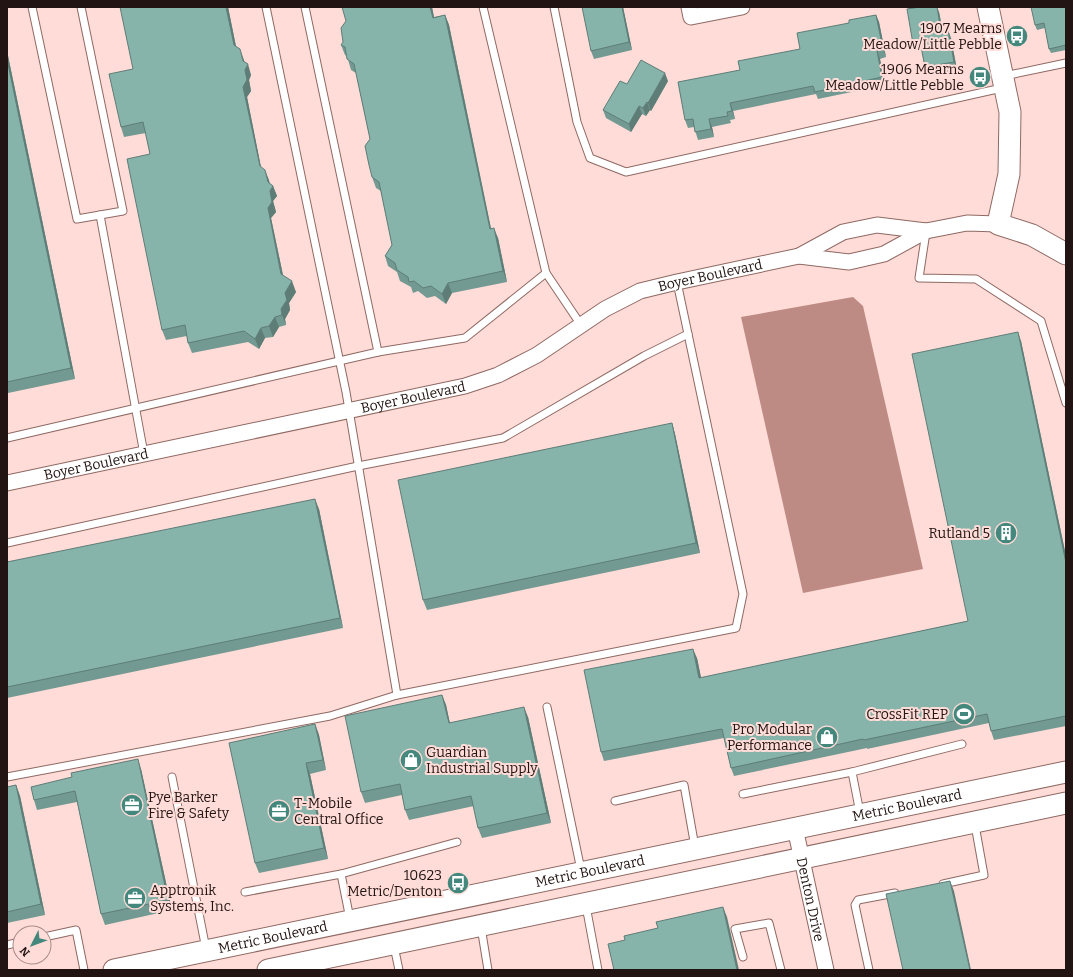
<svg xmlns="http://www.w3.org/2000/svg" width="1073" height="977" font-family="Bitter,serif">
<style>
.water{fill:#bd8b84}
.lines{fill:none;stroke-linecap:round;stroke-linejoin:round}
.lane-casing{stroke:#8f6964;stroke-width:9}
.street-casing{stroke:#8f6964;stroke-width:17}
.secondary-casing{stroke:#8f6964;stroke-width:23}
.lane{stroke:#fff;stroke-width:7}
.street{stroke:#fff;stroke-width:15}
.secondary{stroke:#fff;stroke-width:21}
.wall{fill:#739a92}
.shaded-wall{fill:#5e7d77}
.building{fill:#86b3aa;stroke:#5e7d77}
.labels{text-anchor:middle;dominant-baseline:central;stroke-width:4;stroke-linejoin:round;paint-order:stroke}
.poi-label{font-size:14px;fill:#221412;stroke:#ffdcd7;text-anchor:end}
.street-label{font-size:14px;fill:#221412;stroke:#ffdcd7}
</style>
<rect width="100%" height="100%" fill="#ffdcd7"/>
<polygon class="water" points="853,297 863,306 923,569 803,593 741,317"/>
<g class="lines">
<g class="lane-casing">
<g id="lane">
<polyline points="32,7 77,219 100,215 144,454"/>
<polyline points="81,7 123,211 100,215"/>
<polyline points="266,7 346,392 397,695"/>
<polyline points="305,7 378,352"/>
<polyline points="483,7 546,273 581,325"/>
<polyline points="554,7 577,122 590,158 626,172 1002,88"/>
<polyline points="1004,76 1066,63"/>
<polyline points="926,232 919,278 976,279 1041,321 1066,403"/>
<polyline points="7,438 378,352 465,338 546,273"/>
<polyline points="7,543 358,466 503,438 644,356 688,334"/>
<polyline points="547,707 581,870"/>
<polyline points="852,772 962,744"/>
<polyline points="7,777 330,716 397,695 736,628 743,594 677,282"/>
<polyline points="172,777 206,949"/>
<polyline points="743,794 852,772 860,813"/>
<polyline points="615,801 684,785 695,847"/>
<polyline points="341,874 457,842"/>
<polyline points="943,884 984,875 975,825"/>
<polyline points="245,892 341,874 350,919"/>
<polyline points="586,906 598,970"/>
<polyline points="481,927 488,970"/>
<polyline points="44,937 76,930 84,970"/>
<polyline points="7,945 20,942"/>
<polyline points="394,946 399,970"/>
<polyline points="743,957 735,929 769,923 781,970"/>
<polyline points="869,970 855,905 858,900 895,893"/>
</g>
</g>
<g class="street-casing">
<g id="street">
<polyline points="689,7 691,17 742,7"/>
<polyline points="799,256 849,262 884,254 926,231"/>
<path id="s1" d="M 7,483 L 465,386 L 498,375 L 537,355 L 605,309 L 640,291 L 677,282 L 799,256 L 843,232 L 877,225 L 926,231 L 967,223 L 998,224"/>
<path id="s2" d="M 795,828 L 826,970"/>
</g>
</g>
<g class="secondary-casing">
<g id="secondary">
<polyline points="988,7 1010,112 1009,174 998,224 1032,235 1066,254"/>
<path id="s3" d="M 114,970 L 1066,772"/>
<polyline points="268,970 1066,803"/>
</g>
</g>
<use href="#lane" class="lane"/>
<use href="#street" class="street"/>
<use href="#secondary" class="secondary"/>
</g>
<g class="wall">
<polygon points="228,7 236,47 251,75 249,80 251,91 247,97 261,168 269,180 269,183 273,186 277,196 273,201 276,212 271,218 283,275 296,292 289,303 290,310 285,319 286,325 279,327 273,337 265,338 259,349 248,342 192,353 188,343 187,336 166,340 162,330 150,154 146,133 124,137 121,127"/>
<polygon points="432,7 434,17 445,15 449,25 491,228 498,238 507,282 452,293 446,304 435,296 427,298 418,291 413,293 411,287 400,281 397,272 388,266 385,256 392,245 381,191 376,188 372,177 370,139 356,73 351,70 347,56 345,55 341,45"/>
<polygon points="623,7 632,50 594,59 591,51"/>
<polygon points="1066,7 1066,50 1051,53 1049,49 1045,28 1037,30 1035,25"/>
<polygon points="939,12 943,31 951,38 957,70 928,75 925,67 922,50 916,51 913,44"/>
<polygon points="876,15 879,22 886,57 880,59 885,85 818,99 816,94 733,111 735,119 730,120 731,123 712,127 714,137 698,140 694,127 688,128 685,120 740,70 800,49 849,23"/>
<polygon points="7,51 75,379 8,393 7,394"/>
<polygon points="668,81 651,111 650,110 646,116 642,114 631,132 606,118 603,110 627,84"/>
<polygon points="1021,341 1066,556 1066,726 994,740 991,731 989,723 867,749 867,748 734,776 731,768 724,738 604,761 601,752 697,658 701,678 968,621"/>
<polygon points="672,423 675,434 700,553 427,610 423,600"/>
<polygon points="319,509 343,628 7,698 7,562"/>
<polygon points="442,695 446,705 450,723 528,717 551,823 482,838 478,828 474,806 409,820 405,810 402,795 365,803 361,792"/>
<polygon points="315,724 319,735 326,770 310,774 328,859 259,873 255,863"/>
<polygon points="141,769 172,910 105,925 101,914 77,802 37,810 34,800"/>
<polygon points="16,785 20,796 45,915 7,923 7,787"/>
</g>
<g class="shaded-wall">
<polygon points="226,7 228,7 238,56 234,45"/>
<polygon points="430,7 432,7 436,28 433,18"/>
<polygon points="622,7 623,7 632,50 629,42"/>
<polygon points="937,7 939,12 944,39 941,31"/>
<polygon points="445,15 449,25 493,239 490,229"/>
<polygon points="876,15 879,22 886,57 883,49"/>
<polygon points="948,30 951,38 957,70 954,62"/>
<polygon points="240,49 244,60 246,68 248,64 251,75 249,80 251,91 247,97 263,177 260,166 243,87 243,61"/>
<polygon points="7,51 75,379 71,368 7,59"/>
<polygon points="877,51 880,59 885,85 882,77"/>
<polygon points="665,73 668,81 651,111 648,103"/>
<polygon points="647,102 650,110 646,116 643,108"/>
<polygon points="730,103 733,111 735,119 732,111"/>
<polygon points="639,106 642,114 631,132 629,124"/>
<polygon points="709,119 712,127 714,137 711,129"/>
<polygon points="265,170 269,180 271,189 273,186 277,196 273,201 276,212 271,218 285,285 281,274 268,208 268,182"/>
<polygon points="494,228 498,238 507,282 503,271"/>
<polygon points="292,281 296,292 289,303 290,310 285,319 286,325 282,315 281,309 285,293"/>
<polygon points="448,283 452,293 446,304 442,294"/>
<polygon points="275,317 279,327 273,337 269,326"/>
<polygon points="261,328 265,338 259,349 255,339"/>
<polygon points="1018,332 1021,341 1066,556 1066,563"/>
<polygon points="672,423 675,434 700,553 696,543"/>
<polygon points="315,499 319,509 343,628 340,618"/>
<polygon points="693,649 697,658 703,687 699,678"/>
<polygon points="442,695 446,705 452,734 449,723"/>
<polygon points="524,707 528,717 551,823 547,813"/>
<polygon points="315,724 319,735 326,770 323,760"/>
<polygon points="138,759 141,769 172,910 168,900"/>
<polygon points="306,763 310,774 328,859 324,848"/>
<polygon points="16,785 20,796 45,915 41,904"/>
<polygon points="950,881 954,891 971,970 970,970"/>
<polygon points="723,907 727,917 739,970 737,970"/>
</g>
<g class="building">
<polygon points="120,7 226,7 234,45 240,49 243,61 248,64 245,70 247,80 243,87 260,166 265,170 268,182 273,186 270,191 272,202 268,208 281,274 292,281 285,293 287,300 281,309 282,315 275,317 269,326 261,328 255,339 244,331 188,343 185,325 162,330 127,159 150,154 143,122 121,127 109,74 133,69"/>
<polygon points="342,7 430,7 433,18 445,15 490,229 494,228 503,271 448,283 442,294 431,286 423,288 414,281 409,282 408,277 397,270 395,263 385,256 392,245 379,182 372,177 369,165 365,146 370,139 354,64 347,59 345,47 341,45 343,42 341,28 346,21"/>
<polygon points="582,7 622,7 629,42 591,51"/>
<polygon points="920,7 937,7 941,31 948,30 954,62 925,67 920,42 913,44 907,9"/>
<polygon points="1031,7 1066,7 1066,45 1049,49 1044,23 1035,25"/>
<polygon points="876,15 883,49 877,51 882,77 815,92 813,86 730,103 732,111 727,112 728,116 709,119 711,129 695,132 693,119 685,120 678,82 740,70 738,61 800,49 797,33 849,23 849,20"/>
<polygon points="7,59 71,368 7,382"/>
<polygon points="641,60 665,73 648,103 647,102 643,108 639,106 629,124 603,110 620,81 627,84"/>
<polygon points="1018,332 1066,563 1066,716 991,731 987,714 864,740 863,739 731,768 722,729 601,752 584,670 693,649 699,678 968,621 912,354"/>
<polygon points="672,423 696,543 423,600 398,480"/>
<polygon points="315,499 340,618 7,687 7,562"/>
<polygon points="442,695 449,723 524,707 547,813 478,828 471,796 405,810 400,784 361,792 345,716"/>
<polygon points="315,724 323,760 306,763 324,848 255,863 229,743"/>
<polygon points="138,759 168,900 101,914 75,791 34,800 31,787 72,777 71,773"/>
<polygon points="16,785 41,904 7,912 7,787"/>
<polygon points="950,881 970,970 903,970 886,894"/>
<polygon points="723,907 737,970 614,970 608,944 625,940 624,936 658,928 656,922"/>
</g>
<defs>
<g id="bus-disc" transform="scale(1.15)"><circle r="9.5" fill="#44887d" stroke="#ffdcd7"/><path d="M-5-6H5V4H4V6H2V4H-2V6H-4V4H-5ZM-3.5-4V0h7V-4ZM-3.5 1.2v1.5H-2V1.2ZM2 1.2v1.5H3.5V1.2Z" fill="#fff"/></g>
<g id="building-disc" transform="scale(1.15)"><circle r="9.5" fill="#44887d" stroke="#ffdcd7"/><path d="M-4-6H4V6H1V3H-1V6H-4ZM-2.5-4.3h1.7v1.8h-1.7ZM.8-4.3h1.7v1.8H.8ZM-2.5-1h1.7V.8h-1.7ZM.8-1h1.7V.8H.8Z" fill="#fff"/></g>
<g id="stadium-disc" transform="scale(1.15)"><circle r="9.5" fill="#44887d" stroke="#ffdcd7"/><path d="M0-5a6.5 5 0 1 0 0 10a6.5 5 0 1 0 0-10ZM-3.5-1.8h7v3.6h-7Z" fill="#fff"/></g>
<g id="shop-disc" transform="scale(1.15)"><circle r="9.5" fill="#44887d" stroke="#ffdcd7"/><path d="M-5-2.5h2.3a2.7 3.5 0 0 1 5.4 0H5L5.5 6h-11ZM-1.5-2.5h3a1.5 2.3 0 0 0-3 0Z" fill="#fff"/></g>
<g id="office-disc" transform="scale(1.15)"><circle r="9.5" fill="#44887d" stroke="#ffdcd7"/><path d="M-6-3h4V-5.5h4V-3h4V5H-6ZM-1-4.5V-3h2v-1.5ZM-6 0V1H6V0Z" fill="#fff"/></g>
</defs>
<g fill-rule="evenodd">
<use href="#bus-disc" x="1017" y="36"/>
<use href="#bus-disc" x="980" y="77"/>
<use href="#building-disc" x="1006" y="533"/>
<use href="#stadium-disc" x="964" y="714"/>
<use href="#shop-disc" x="827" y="737"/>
<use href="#shop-disc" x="411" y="760"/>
<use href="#office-disc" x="132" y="805"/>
<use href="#office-disc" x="279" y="811"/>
<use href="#bus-disc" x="458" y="883"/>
<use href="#office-disc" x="135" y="898"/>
</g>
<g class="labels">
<g class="poi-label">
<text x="1002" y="28">1907 Mearns<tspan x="1002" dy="16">Meadow/Little Pebble</tspan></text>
<text x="964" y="69">1906 Mearns<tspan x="964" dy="16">Meadow/Little Pebble</tspan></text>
<text x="990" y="533">Rutland 5</text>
<text x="948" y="714">CrossFit REP</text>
<text x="812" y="729">Pro Modular<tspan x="812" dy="16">Performance</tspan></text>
<text x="426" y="752" text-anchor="start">Guardian<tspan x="426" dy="16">Industrial Supply</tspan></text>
<text x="148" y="797" text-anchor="start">Pye Barker<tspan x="148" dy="16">Fire &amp; Safety</tspan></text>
<text x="294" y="803" text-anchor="start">T-Mobile<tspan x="294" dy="16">Central Office</tspan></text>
<text x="442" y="875">10623<tspan x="442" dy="16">Metric/Denton</tspan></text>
<text x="150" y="890" text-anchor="start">Apptronik<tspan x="150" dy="16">Systems, Inc.</tspan></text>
</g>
<g class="street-label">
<text stroke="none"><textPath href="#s1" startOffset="740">Boyer Boulevard</textPath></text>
<text stroke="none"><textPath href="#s1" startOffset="415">Boyer Boulevard</textPath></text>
<text stroke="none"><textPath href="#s1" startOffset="91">Boyer Boulevard</textPath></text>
<text stroke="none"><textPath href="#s3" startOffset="810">Metric Boulevard</textPath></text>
<text stroke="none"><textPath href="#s3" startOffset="486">Metric Boulevard</textPath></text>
<text stroke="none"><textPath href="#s2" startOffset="73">Denton Drive</textPath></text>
<text stroke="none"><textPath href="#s3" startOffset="162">Metric Boulevard</textPath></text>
</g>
</g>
<rect width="1073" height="977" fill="none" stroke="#221412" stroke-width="16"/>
<g transform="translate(32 945) rotate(228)"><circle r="19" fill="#ffdcd7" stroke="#a78c88"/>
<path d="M0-3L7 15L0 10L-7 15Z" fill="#44887d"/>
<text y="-6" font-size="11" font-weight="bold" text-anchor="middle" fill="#221412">N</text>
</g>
</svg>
